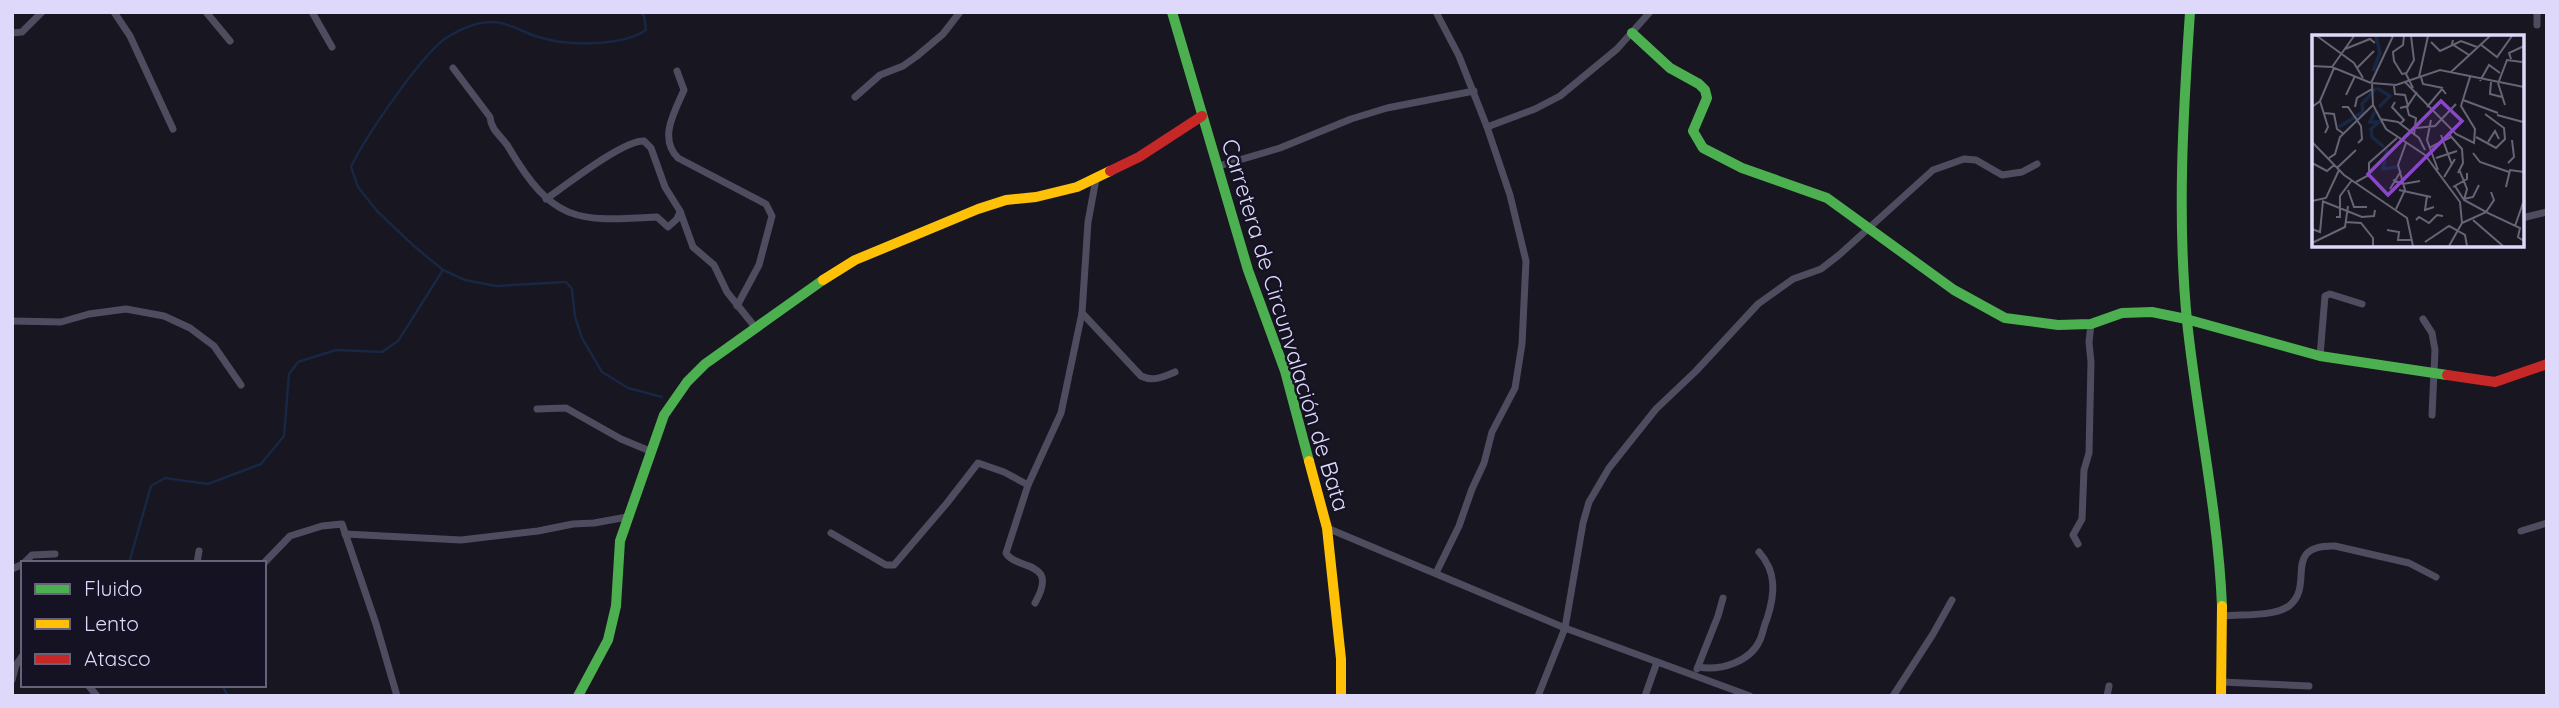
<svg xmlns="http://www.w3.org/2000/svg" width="2559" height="708" font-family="Quicksand,sans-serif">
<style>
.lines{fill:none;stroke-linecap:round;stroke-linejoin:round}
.stream{stroke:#172744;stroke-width:2.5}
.street{stroke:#4e4c5f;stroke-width:7}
.fast{stroke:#4caf50;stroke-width:10}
.slow{stroke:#ffc107;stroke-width:10}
.jam{stroke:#c62828;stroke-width:10}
.labels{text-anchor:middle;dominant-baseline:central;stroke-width:5;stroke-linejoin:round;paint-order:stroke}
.street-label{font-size:23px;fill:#ded9fa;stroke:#151224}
.inset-river{fill:none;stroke:#172744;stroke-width:3.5}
.inset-road{fill:none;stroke:#676477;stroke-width:2}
.view{fill:#8a46c8;fill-opacity:0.15;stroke:#8a46c8;stroke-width:3.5}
.inset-edge{fill:none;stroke:#ded9fa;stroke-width:3.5}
</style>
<rect width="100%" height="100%" fill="#181620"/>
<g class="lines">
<g class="stream">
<path d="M 640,12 L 644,16 L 646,30 C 623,46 569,46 542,38 C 528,35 515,26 501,23 C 482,19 462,28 446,38 C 421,55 364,139 351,167 L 358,187 L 377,211 L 415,247 L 443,270 L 465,280 L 496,286 L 566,282 L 572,289 L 575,317 L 582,338 L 602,372 L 628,388 L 662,397"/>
<polyline points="129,563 151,486 165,478 208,484 261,464 284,436 289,374 298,362 336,350 382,352 398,341 443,270"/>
<polyline points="222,685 228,696"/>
</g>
<g class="street">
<polyline points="114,12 130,36 173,129"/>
<polyline points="206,12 230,41"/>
<polyline points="312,12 332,47"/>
<polyline points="1436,12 1459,56 1487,127 1510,195 1526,261 1522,344 1515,388 1492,432 1484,463 1472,489 1459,526 1436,573"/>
<polyline points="2537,12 2537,25"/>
<polyline points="12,33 22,32 42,12"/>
<path d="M 453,68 L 490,117 C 491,131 503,137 509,148 C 553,222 575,222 657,217 L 668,227 L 677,219 L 680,212"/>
<path d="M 677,71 L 684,90 C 675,111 658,138 678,158 L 766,204 L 772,216 L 759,265 L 737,306"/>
<polyline points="855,97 880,75 903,66 917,56 943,34 960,12"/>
<polyline points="1487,127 1535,109 1560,96 1617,49 1650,12"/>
<polyline points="1219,166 1280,148 1351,119 1387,108 1474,91"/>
<path d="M 546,199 C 565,186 623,140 644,141 L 651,148 L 665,187 L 680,211 L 693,247 L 714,265 L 727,292 L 755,327"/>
<polyline points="2522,218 2547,212"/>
<path d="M 1082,313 L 1141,376 C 1153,382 1163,377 1175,372"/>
<polyline points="2423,319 2432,333 2435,350 2432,415"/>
<polyline points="12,321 61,322 89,314 126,309 164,316 190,328 214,346 241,385"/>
<polyline points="2320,356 2325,296 2330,294 2362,304"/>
<polyline points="537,409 566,408 621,439 650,451"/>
<polyline points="1327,528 1565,628 1750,696"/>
<polyline points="2521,531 2547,523"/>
<polyline points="831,533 886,565 894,565 947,503 978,463 1004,472 1028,485"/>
<polyline points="345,534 461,540 538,531 573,524 594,523 627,517"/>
<polyline points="2078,544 2073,535 2082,519 2084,470 2089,453 2091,362 2089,342 2091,324"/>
<polyline points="24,563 32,555 55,554"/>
<polyline points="197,563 199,551"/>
<polyline points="264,563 290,536 322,526 342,524 376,624 397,696"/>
<polyline points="12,569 23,564"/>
<path d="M 1035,603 C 1060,559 1016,571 1006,553 L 1028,485 L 1061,413 L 1082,313 L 1088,222 L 1096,179"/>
<path d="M 2223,616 C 2242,614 2273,617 2289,606 C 2316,585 2280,545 2335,546 L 2409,563 L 2436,577"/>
<path d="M 1698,667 C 1721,671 1750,662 1760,640 C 1763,633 1764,625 1767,619 C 1775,594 1777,572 1759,552"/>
<polyline points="1697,669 1718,616 1723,598"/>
<polyline points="12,680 16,665 23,655"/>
<polyline points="2222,682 2309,686"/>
<polyline points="88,685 97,696"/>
<polyline points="1538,696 1565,628 1583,523 1589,502 1609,468 1656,409 1696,371 1758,304 1793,279 1821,269 1839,255 1933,170 1964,159 1976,160 2002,175 2022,172 2037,164"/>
<polyline points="1645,696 1657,662"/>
<polyline points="1893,696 1933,634 1952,600"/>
<polyline points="2107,696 2109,686"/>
</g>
<g class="fast">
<polyline points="1172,12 1248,270 1285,371 1309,461"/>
<path d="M 2190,12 C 2183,115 2177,218 2187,321 C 2197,416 2218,511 2222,606"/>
<polyline points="1632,33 1670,68 1699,84 1705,90 1707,98 1693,131 1703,148 1742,168 1827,198 1954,290 2005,318 2058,325 2091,324 2122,313 2152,312 2186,319 2320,356 2447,375"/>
<polyline points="578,696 608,640 616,606 620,541 664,415 687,382 705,364 823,280"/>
</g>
<g class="slow">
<polyline points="823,280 855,260 978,209 1006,200 1036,197 1077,187 1110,171"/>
<polyline points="1309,461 1327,528 1341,659 1341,696"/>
<polyline points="2221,696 2222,606"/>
</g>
<g class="jam">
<polyline points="1110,171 1139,157 1202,116"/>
<polyline points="2447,375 2495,382 2547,364"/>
</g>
</g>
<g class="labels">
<g class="street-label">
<text transform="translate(1286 325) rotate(73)">Carretera de Circunvalación de Bata</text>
</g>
</g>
<g transform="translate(2312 35)">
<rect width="212" height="212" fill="#181620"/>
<path class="inset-river" d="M 61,36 L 68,18 L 64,1M 65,53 L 78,61 L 67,72M 63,76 L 58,87 L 67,87 L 59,94 L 60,102 L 72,112M 27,92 L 51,77 L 50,69 L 64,53M 75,114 L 71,134 L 85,132"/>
<path class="inset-road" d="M 5,1 L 42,28 L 51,43M 92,1 L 91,10 L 81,17 L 82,26 L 90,39 L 95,38M 99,1 L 102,25 L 94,39 L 101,53M 141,5 L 140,9 L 157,20M 119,7 L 128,16 L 149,6 L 165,12M 168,9 L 185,22 L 200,1M 33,14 L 58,4 L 63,8M 199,24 L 197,18 L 212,11M 0,31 L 20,32 L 59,48M 20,32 L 42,1M 45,33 L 62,16M 139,37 L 178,1M 107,42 L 116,1M 109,42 L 111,49 L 131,53M 168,46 L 177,30 L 188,38M 187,46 L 195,25 L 210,27M 93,47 L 144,99 L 162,108 L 163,94 L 149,71 L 158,42M 179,47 L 178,59 L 190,62M 59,48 L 81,1M 60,48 L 84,50 L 128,35 L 212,52M 186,48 L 193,70M 60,49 L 61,70 L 74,94 L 113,120 L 148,167 L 150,188 L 137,211M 82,51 L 83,59 L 93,60 L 96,71 L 88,73M 34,60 L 43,41M 151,65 L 186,78M 8,66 L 16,92 L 13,98M 83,67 L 80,72 L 92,85 L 88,89M 0,72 L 8,66 L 22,33M 30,72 L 36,72 L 49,91 L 50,104 L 46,108M 43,72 L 45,63 L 60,54M 115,72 L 130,54 L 134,59M 12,78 L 22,79 L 25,94 L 32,99M 185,80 L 211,87M 68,84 L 86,87 L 107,103 L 113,115M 119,85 L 115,105 L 126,135M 104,93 L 123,91 L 144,69M 136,98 L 150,114 L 151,128 L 146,138M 102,100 L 104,83 L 97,80 L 95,72 L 105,57M 129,100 L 140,130M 164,102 L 184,113 L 193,104 L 192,93 L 173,79M 0,107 L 32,140 L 95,183 L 101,211M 176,107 L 183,96 L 187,104M 117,113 L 139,102M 161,118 L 168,127 L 197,137M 17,123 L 23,119 L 28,102 L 61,70M 124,123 L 145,116M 0,128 L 15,136 L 22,130M 196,128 L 202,122 L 200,105M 25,133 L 44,115M 147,134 L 155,154 L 152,165M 132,142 L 143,124M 81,145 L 91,149 L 108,146M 44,147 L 57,140 L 57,128 L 85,103M 143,151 L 152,165 L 174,177 L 182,165 L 179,157M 141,152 L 155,144 L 155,138M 194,152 L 198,135 L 212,137M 78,154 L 89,136M 36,155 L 42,172 L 55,172M 87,155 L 119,162M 115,161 L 113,175 L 122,172M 152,164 L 161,162 L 167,150M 0,166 L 14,163 L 27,135M 10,166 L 50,182 L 62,181 L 63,175M 84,174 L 93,155 L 86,130 L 94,108M 24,182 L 28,182 L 28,161 L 40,145M 104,185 L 107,182 L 117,188 L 125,180 L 131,181M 161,185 L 191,211M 33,187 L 49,188 L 61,203 L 61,211M 150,188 L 174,177 L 208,193 L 206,202 L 212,206M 203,191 L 211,168M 0,194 L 8,197 L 11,166M 75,195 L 87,197 L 86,205 L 100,205M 113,207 L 137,191 L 153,200 L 155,211M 0,208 L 33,192 L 36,171"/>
<path class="view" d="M 129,66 L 150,86 L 76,160 L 56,139 Z"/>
<rect width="212" height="212" class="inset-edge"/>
</g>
<rect width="2559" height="708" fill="none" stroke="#ded9fa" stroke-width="28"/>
<rect x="21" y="561" width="245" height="126" fill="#151224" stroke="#65627a" stroke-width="2"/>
<rect x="35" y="584" width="35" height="10" fill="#4caf50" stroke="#65627a" stroke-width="2"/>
<text x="84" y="596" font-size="21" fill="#ded9fa">Fluido</text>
<rect x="35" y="619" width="35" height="10" fill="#ffc107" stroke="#65627a" stroke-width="2"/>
<text x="84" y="631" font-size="21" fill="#ded9fa">Lento</text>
<rect x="35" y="654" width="35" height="10" fill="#c62828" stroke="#65627a" stroke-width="2"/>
<text x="84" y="666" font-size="21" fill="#ded9fa">Atasco</text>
</svg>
